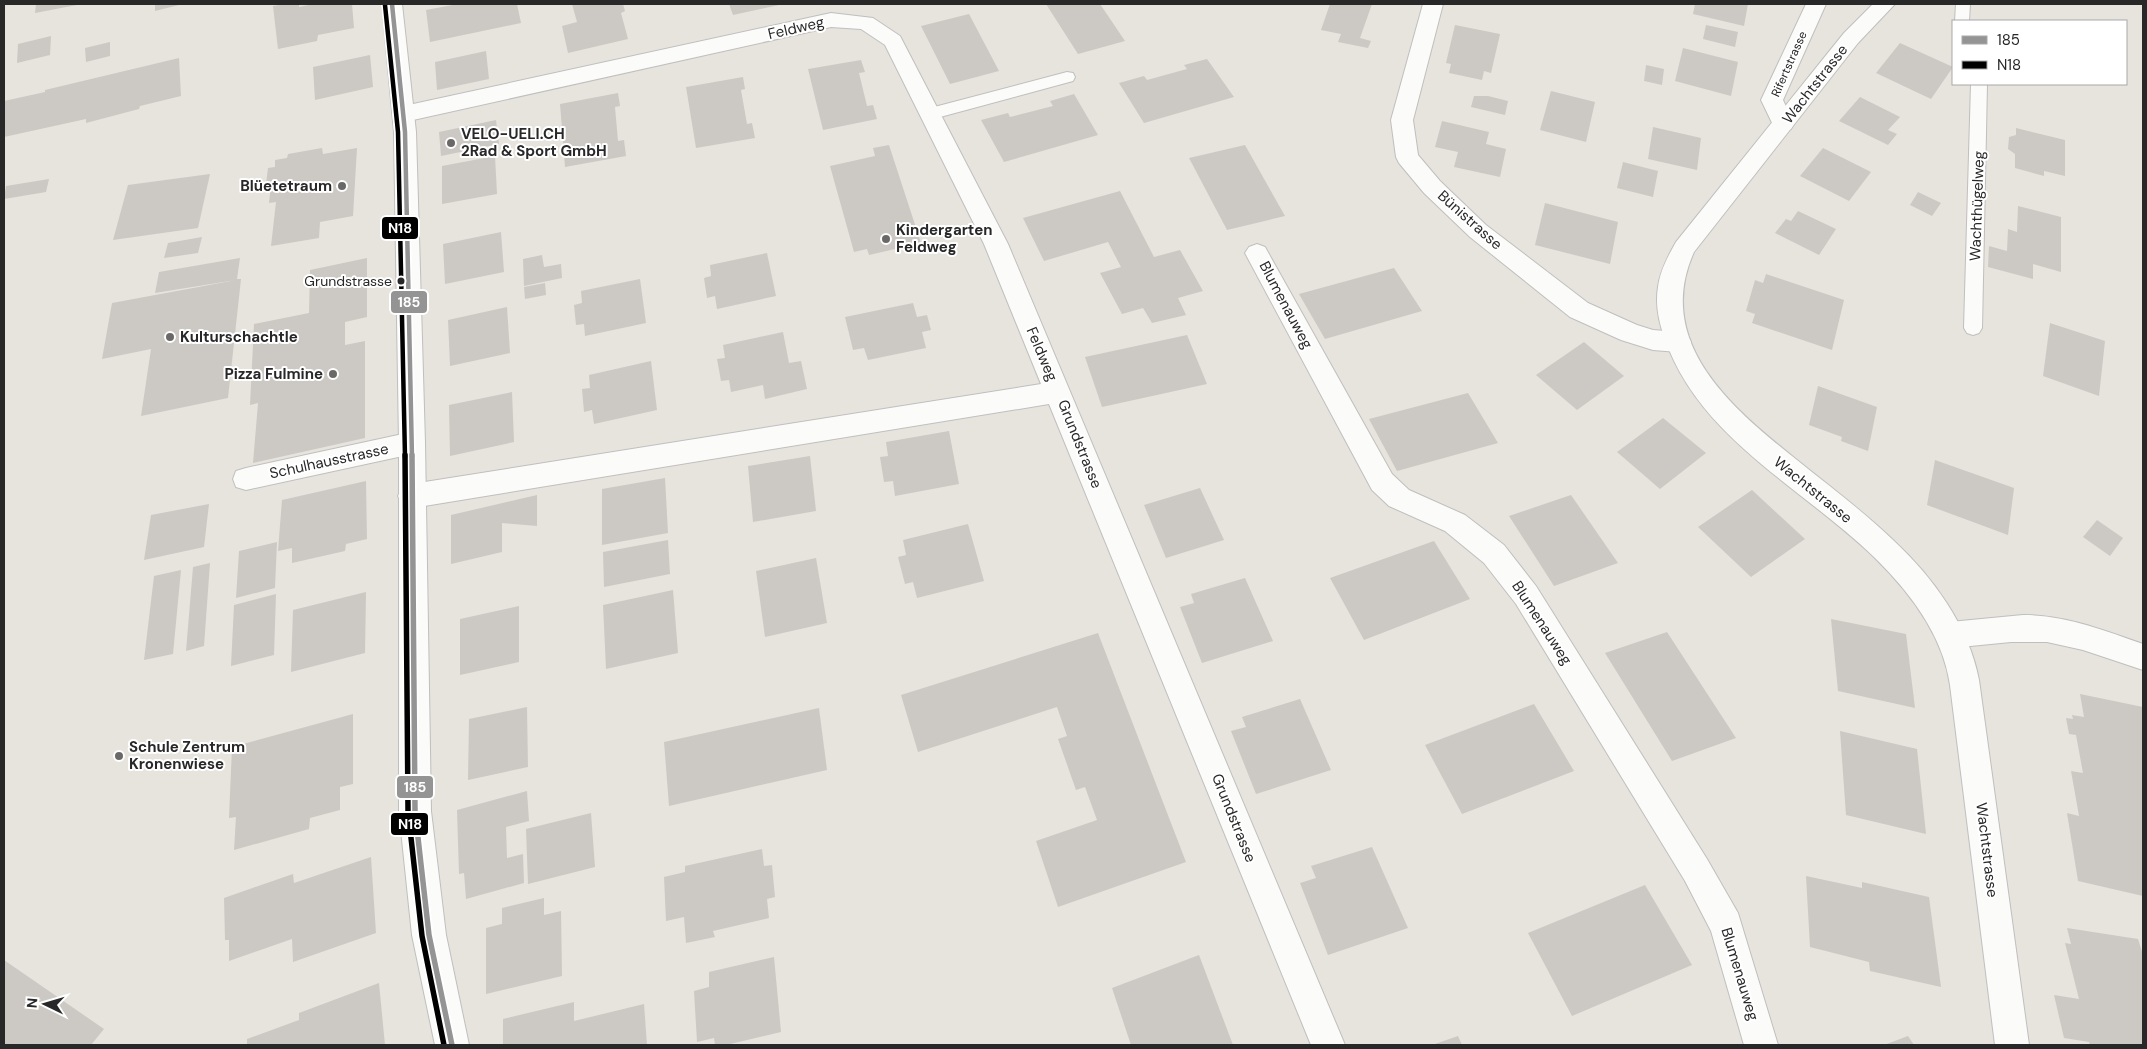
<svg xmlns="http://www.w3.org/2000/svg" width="2147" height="1049" font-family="'DM Sans',sans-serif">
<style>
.building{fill:#ccc9c4}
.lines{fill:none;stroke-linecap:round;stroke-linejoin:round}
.lane-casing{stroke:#c0bfbf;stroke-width:2}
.street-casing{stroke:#c0bfbf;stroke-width:2}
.secondary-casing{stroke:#c0bfbf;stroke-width:2}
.lane{fill:#fbfbfa;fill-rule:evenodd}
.street{fill:#fbfbfa;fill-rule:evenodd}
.secondary{fill:#fbfbfa;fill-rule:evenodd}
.bus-1-far1-casing{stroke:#fff;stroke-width:8}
.bus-1-casing{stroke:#fff;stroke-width:9}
.bus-2-far1-casing{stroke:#fff;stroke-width:8}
.bus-2-casing{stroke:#fff;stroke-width:9}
.bus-1-far1{stroke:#949494;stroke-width:4.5}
.bus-1{stroke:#949494;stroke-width:5.5}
.bus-2-far1{stroke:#000;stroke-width:4.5}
.bus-2{stroke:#000;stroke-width:5.5}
.poi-dot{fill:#6b6967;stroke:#fff;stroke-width:2}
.bus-dot{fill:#282828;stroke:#fff;stroke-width:2}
.labels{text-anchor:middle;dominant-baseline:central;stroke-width:4;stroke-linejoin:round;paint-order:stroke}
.far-street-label{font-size:12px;fill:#282828;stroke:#fff}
.bus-label{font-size:14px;fill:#282828;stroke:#fff;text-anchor:end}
.street-label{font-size:15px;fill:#282828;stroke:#fff}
.poi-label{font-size:15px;font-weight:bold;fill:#282828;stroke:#fff;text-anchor:start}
.line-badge{stroke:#fff;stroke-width:2}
.badge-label{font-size:14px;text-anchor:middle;font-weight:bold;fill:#fff}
</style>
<rect width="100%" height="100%" fill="#e7e3dd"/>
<g class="building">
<polygon points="36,4 77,4 77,5 35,13"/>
<polygon points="155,4 183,4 155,11"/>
<polygon points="286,4 299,4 299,7 313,4 352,4 354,28 318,35 317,41 278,49 273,6"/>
<polygon points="458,4 517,4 521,23 430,42 426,10"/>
<polygon points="572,4 623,4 625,11 621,13 628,39 568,53 562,26 577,22"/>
<polygon points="729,4 779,4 779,5 733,15"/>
<polygon points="1046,4 1100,4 1125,41 1078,54"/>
<polygon points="1330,4 1372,4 1360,38 1371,41 1368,48 1338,42 1341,34 1321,30"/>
<polygon points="1695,4 1748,4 1744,26 1693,14"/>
<polygon points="969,14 999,71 950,84 921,26"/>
<polygon points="1455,25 1500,34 1491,73 1484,71 1482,80 1449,73 1451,64 1446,63"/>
<polygon points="1706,25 1738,32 1735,47 1703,39"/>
<polygon points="51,36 50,55 17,63 18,44"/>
<polygon points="110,42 110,56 86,62 85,48"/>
<polygon points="1900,43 1953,67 1931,99 1876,73"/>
<polygon points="1683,48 1738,62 1731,96 1675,81"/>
<polygon points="486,51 489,79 437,90 435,62"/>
<polygon points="370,55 373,87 315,100 313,67"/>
<polygon points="179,58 181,96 140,106 139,109 86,123 86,119 4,137 4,101 45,92 45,90"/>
<polygon points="1207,59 1234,97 1144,123 1119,83 1144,76 1147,80 1187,69 1184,65"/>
<polygon points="861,60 865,72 859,73 867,106 873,105 877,119 823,130 808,69"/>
<polygon points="1646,65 1664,69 1662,85 1644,81"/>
<polygon points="743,77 745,89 741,90 747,124 752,123 755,138 696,148 686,87"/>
<polygon points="1551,91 1595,102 1586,142 1540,130"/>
<polygon points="618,93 620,106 615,107 618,141 624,140 626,156 565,167 560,104"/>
<polygon points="1074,94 1098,135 1004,162 981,120 1008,113 1010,117 1053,106 1050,101"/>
<polygon points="1474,96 1488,96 1508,101 1505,115 1471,107"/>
<polygon points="1860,97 1900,117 1888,130 1897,134 1888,145 1839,121"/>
<polygon points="496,120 499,144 441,156 439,132"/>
<polygon points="1442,121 1489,132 1486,144 1506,149 1500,177 1454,167 1458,152 1435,147"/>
<polygon points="1653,127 1701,138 1697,170 1648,159"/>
<polygon points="2016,128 2065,140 2065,176 2044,171 2044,176 2015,168 2015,154 2008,149 2009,137 2016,135"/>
<polygon points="889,145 921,243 869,255 867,249 854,252 830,166 875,156 873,148"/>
<polygon points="1245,145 1285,216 1227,230 1189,158"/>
<polygon points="322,148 323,154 357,148 353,216 320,222 319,238 271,246 276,202 269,203 271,184 266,184 268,168 275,167 275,160 287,158 288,154"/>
<polygon points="1823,148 1871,172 1849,201 1800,176"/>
<polygon points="495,156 497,194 442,204 442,166"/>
<polygon points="1623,162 1658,171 1653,197 1617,188"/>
<polygon points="210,174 198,228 113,240 128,185"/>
<polygon points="49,179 46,192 4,199 6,186"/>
<polygon points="1120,191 1154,257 1180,250 1203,291 1178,298 1186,315 1152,323 1143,308 1122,314 1100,273 1121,267 1108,242 1044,261 1023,218"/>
<polygon points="1918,192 1941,203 1932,216 1910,205"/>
<polygon points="1545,203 1618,222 1610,264 1535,245"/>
<polygon points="2018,206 2061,217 2061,272 2033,264 2033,279 1988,267 1989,246 2007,251 2008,229 2017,232"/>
<polygon points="1798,211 1836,229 1819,255 1775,233 1786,219 1791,221"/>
<polygon points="501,232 504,272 445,284 443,244"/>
<polygon points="202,237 198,253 164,258 168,243"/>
<polygon points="767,253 776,296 717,309 715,296 707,298 704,278 711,276 710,265"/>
<polygon points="542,255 544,267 561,264 562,278 524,286 523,259"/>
<polygon points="240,258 237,279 241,279 228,398 141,416 151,349 102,359 112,303 236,280 155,293 159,272"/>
<polygon points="367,258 367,317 345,322 345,345 365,341 365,438 253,463 258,403 250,405 254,324 309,313 310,270"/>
<polygon points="1394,268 1422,311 1325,339 1299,294"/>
<polygon points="1766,274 1844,300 1832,350 1752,323 1755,314 1746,311 1755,280 1763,283"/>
<polygon points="640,279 646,323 585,336 584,324 576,325 574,305 582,303 581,291"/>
<polygon points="545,283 546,295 525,299 524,287"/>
<polygon points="913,303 917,317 927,315 931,330 922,332 926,348 868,360 864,348 853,350 845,317"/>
<polygon points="507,307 510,353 450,366 448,320"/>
<polygon points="2050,323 2105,341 2099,396 2043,376"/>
<polygon points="783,332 789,363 801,361 807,389 765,399 763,385 731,392 729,380 721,381 717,359 725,358 723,345"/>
<polygon points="1187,335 1207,384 1102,407 1085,357"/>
<polygon points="1584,342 1624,376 1577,410 1536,375"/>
<polygon points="651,361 657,410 594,424 592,410 584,412 582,389 590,388 589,375"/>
<polygon points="1818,386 1877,407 1868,451 1841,441 1842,437 1809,425"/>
<polygon points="512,392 514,442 450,456 449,405"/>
<polygon points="1468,393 1498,443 1397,471 1369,419"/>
<polygon points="1663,418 1706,453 1660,489 1617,452"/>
<polygon points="949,431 959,484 895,496 893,481 884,482 880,457 888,456 886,442"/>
<polygon points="810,456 816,511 753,522 748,466"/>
<polygon points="1935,460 2014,488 2008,535 1927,505"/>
<polygon points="665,478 668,533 602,545 602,489"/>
<polygon points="366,481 367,539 346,544 345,551 292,563 292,548 278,551 282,500"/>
<polygon points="1200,488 1224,540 1166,558 1144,505"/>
<polygon points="1752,490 1805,539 1751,577 1698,527"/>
<polygon points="537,495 537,526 502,523 502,552 451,564 451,515"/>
<polygon points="1571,495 1618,563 1554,586 1509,516"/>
<polygon points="209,504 204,547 144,560 151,515"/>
<polygon points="2097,520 2123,538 2110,556 2083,537"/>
<polygon points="968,524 984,581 917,598 913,582 905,584 898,557 906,555 903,540"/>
<polygon points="668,540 670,574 604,587 603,552"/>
<polygon points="1434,541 1470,599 1364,640 1330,578"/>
<polygon points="277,542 275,588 236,598 239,551"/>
<polygon points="816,558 827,623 765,637 756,571"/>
<polygon points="210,563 204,646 186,651 193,567"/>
<polygon points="181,570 173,654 144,660 154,576"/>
<polygon points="1245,578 1273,641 1202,663 1180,607 1194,603 1191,594"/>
<polygon points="673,590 678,653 606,669 603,605"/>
<polygon points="366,592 365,653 291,672 293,610"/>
<polygon points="276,594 274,655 231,666 234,605"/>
<polygon points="519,606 519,662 460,675 460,619"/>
<polygon points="1831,619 1906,634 1915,708 1838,691"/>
<polygon points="1667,632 1736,738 1672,761 1605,653"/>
<polygon points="1098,633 1186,862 1058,907 1036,841 1097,820 1085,787 1076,790 1058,739 1067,736 1057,707 918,752 901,695"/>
<polygon points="2080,694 2143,707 2143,896 2078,881 2067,813 2079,816 2071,771 2083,773 2076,735 2069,734 2066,718 2073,719 2072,715 2084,717"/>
<polygon points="1300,699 1331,770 1256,794 1231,731 1246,727 1242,717"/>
<polygon points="1534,704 1574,771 1462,814 1425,745"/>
<polygon points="527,707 528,767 468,780 469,719"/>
<polygon points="819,708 827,770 669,806 664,742"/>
<polygon points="353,714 353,784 340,787 340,810 310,818 309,829 234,850 236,817 229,818 232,747"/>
<polygon points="1840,731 1917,749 1926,834 1846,815"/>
<polygon points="527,791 529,821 506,827 507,858 523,854 524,883 466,899 464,873 459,874 457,810"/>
<polygon points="591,813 595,867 528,884 526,829"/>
<polygon points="1372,847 1408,928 1328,955 1300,883 1316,878 1311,866"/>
<polygon points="762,849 764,866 772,865 775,897 767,899 769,918 713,931 715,937 686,943 684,917 666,921 664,877 685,872 685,866"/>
<polygon points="371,857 376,933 293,962 292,939 229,961 229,940 225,940 224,898 293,874 294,883"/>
<polygon points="1806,876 1862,888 1862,882 1929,897 1941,987 1870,971 1869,962 1810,947"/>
<polygon points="1645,885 1692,965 1572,1016 1528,933"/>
<polygon points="544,898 544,915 561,911 562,976 486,994 486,928 502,924 502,908"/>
<polygon points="2067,928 2138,939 2143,955 2143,1045 2090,1045 2089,1042 2064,1038 2054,995 2079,999 2065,943 2071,944"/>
<polygon points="1199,955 1233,1045 1131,1045 1112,988"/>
<polygon points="774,957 781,1032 726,1045 715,1045 714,1038 697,1042 694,991 709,987 709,972"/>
<polygon points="4,960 104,1029 91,1045 4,1045"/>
<polygon points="379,983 385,1045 247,1045 247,1039 299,1020 299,1013"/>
<polygon points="574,1002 574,1021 644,1004 647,1045 503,1045 503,1019"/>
<polygon points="1458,1036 1462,1045 1432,1045"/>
<polygon points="1908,1036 1914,1045 1884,1045"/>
</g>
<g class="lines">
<g class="lane-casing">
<g id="lane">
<polygon points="1956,4 1970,4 1969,21 1955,21"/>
<polygon points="1067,72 1073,73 1075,77 1073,81 929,120 923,118 921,114 923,110"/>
<polygon points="1971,84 1987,84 1982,328 1979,333 1973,335 1967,333 1964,328"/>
</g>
</g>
<g class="street-casing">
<g id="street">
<polygon points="1423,4 1443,4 1413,120 1418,155 1440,181 1486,225 1588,303 1637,325 1653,330 1678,332 1687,335 1691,342 1687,349 1678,352 1653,350 1621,340 1570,317 1470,237 1424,193 1399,163 1396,157 1391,120"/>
<polygon points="1806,4 1826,4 1783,100 1794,124 1791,129 1783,132 1775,129 1761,100"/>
<polygon points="831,13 873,18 900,36 1008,244 1345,1045 1311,1045 1049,404 412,508 402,504 398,496 402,488 412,484 1041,384 984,244 885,45 861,29 831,27 404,122 396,119 393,114 396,109 404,106"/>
<polygon points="1257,244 1265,247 1392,474 1409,490 1465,515 1504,545 1536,586 1707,859 1738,913 1778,1045 1744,1045 1711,931 1685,881 1516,604 1484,563 1445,531 1389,506 1372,490 1245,253 1249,247"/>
<polygon points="412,432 421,435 425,443 421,451 412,454 246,490 236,487 233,479 236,471 246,468"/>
<path d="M 2023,615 C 2065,615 2103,630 2143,644 L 2143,670 L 2083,650 L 2047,642 L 2011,642 L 1950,648 L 1940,644 L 1936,635 L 1940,626 L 1950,622 Z"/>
</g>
</g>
<g class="secondary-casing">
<g id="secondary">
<polygon points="382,4 402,4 416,132 425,443 431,811 446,935 469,1045 435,1045 412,935 399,811 399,443 394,132"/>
<path d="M 1873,4 L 1895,4 L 1858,43 L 1694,252 C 1653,343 1733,409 1797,460 C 1829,486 1863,511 1893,540 C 1932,576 1969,626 1979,680 L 2029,1045 L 1995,1045 L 1950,685 C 1943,635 1909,591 1874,557 C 1803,488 1699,438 1665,339 C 1659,323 1655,305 1658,287 C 1660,271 1668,256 1676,242 L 1844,33 Z"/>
</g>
</g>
<use href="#lane" class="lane"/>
<use href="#street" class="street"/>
<use href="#secondary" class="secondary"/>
<g class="bus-1-far1-casing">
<polyline id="bus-1-far1" points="392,4 405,132 412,457"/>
</g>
<g class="bus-1-casing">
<polyline id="bus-1" points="412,455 415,811 429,935 452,1045"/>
</g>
<g class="bus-2-far1-casing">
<polyline id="bus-2-far1" points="385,5 398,132 405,457"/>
</g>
<g class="bus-2-casing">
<polyline id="bus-2" points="405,455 408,811 422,936 444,1045"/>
</g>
<use href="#bus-1-far1" class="bus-1-far1"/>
<use href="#bus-1" class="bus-1"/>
<use href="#bus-2-far1" class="bus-2-far1"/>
<use href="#bus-2" class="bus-2"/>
</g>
<g class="poi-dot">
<circle cx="451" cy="143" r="5"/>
<circle cx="342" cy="186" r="5"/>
<circle cx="886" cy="239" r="5"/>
<circle cx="170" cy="337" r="5"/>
<circle cx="333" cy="374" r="5"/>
<circle cx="119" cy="756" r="5"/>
</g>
<circle class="bus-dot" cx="401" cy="281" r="4.5"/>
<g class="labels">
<g class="far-street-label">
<text transform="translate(1789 64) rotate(-66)">Rifertstrasse</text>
</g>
<g class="bus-label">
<text x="392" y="281">Grundstrasse</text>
</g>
<g class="street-label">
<text transform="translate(796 28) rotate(-13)">Feldweg</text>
<text transform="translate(1815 84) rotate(-52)">Wachtstrasse</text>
<text transform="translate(1977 206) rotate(-88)">Wachthügelweg</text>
<text transform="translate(1470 220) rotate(42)">Bünistrasse</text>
<text transform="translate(1286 305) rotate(62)">Blumenauweg</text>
<text transform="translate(1042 354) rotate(67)">Feldweg</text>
<text transform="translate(1080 444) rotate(68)">Grundstrasse</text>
<text transform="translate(329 461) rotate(-12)">Schulhausstrasse</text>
<text transform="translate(1813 490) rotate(39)">Wachtstrasse</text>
<text transform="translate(1542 623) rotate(57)">Blumenauweg</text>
<text transform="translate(1234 818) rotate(68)">Grundstrasse</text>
<text transform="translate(1987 850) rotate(83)">Wachtstrasse</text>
<text transform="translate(1740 974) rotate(73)">Blumenauweg</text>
</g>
<g class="poi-label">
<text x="461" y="134">VELO-UELI.CH<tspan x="461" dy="17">2Rad &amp; Sport GmbH</tspan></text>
<text x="332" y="186" text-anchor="end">Blüetetraum</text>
<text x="896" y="230">Kindergarten<tspan x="896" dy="17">Feldweg</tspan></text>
<text x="180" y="337">Kulturschachtle</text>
<text x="323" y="374" text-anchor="end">Pizza Fulmine</text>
<text x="129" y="747">Schule Zentrum<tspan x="129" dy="17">Kronenwiese</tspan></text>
</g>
</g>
<g class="line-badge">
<rect x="381" y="216" width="38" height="24" rx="5" fill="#000"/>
<rect x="390" y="290" width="38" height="24" rx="5" fill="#949494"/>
<rect x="396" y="775" width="38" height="24" rx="5" fill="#949494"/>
<rect x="390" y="812" width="39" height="24" rx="5" fill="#000"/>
</g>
<g class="badge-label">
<text x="400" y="233">N18</text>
<text x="409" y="307">185</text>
<text x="415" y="792">185</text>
<text x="410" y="829">N18</text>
</g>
<rect width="2147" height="1049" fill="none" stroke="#282828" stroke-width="10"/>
<rect x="1952" y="20" width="175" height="65" fill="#ffffff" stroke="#a9a9a9"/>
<rect x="1962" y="36" width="25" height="8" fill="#949494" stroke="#a9a9a9"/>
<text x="1997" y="45" font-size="15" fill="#282828">185</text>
<rect x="1962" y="61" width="25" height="8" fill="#000000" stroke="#a9a9a9"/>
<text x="1997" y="70" font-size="15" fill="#282828">N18</text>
<g transform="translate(45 1004) rotate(275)" stroke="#ffffff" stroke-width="4" paint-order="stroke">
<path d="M0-4L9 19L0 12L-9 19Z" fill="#282828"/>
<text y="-8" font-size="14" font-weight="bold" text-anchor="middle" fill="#282828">N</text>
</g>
</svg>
